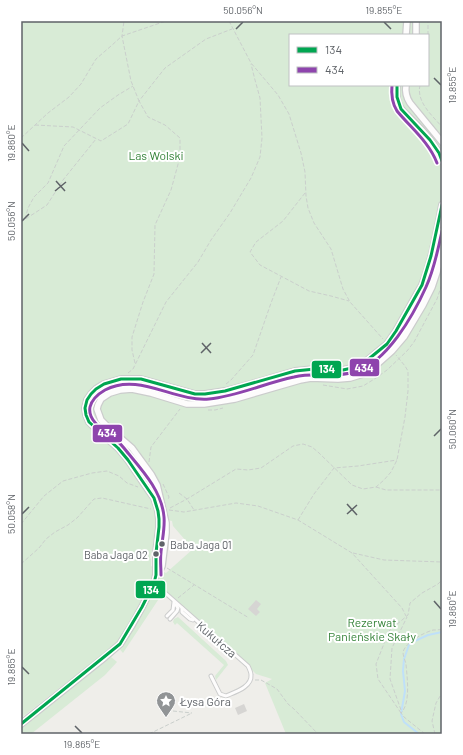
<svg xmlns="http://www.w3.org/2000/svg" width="463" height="755" font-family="Barlow,sans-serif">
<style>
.green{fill:#d8ebd6;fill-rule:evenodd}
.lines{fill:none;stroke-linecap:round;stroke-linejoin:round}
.stream{stroke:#bfe0f9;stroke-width:2}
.building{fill:#d6d5d3}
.service-casing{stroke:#cbcccc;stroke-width:5}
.minor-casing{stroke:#cbcccc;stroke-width:8}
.path{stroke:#cacfcc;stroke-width:1;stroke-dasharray:4 2;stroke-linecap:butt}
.service{stroke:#fdfcfc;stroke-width:3}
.minor{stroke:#fdfcfc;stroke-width:5.5}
.bus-1-casing{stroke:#fff;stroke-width:6}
.bus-2-casing{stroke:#fff;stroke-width:6}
.bus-1{stroke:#00a651;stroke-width:3}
.bus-2{stroke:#8e44ad;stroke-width:3}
.ticks{fill:none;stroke:#5f6368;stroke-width:1.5}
.bus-dot{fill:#5f6368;stroke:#fff;stroke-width:1.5}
.labels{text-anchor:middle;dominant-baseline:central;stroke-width:4;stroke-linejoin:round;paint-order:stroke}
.bus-label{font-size:11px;fill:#5f6368;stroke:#fff;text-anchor:start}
.park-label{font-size:12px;fill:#348238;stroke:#fff}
.street-label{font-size:12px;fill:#5f6368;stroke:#fff}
.poi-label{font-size:12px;fill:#5f6368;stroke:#fff;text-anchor:start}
.line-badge{stroke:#fff;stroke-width:1.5}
.badge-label{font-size:11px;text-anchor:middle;font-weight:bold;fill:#fff}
.neatline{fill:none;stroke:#5f6368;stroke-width:1.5}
.ticks-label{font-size:10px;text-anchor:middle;fill:#5f6368}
</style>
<rect width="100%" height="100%" fill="#efeeea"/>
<g class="green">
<path d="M 21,21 L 442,21 L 442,734 L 286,734 L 265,683 L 272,679 L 256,674 L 250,668 L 164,591 L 123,653 L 115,644 L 107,651 L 71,679 L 21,718 ZM 290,35 L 428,35 L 428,85 L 290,85 ZM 158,518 L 172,521 L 173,526 L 193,549 L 166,573 L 151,566 L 151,559 L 150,558 C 151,552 154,548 155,542 C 156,534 157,526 158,518 Z"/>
<polygon points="178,617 226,661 228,665 227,666 216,680 215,676 224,665 177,623 175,625 173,622 174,619"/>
<polygon points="111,657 117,662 105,675 31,734 21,734 21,729"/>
</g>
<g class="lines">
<polyline class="stream" points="419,734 404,722 401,714 405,691 403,671 404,659 409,645 417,640 428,635 442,632"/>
</g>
<g class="building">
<polygon points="256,600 261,604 257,609 260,612 256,616 248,609"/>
<polygon points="244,704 247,711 238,715 235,708"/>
</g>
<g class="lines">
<g class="service-casing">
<g id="service">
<path d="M 154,583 L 248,666 C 249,668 251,672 251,675 C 252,687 235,692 226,696 L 220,694 L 211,676"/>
<polyline points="182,608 182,612 190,619 193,620"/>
<polyline points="167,616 173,610 174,602"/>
<polyline points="170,619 177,611 178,608 176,605"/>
</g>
</g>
<g class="minor-casing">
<g id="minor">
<polyline points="406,35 407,21"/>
<polyline points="416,35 416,21"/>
<path d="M 397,85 C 396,94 396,101 401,109 C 416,125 435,140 442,161"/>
<path d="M 406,85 C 405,92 406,97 410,103 L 442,142"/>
<polyline points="156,575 160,570 162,566 166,533 166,523 157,485 151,474 132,448 110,429 101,420 97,409 98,405 101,399 110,393 120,390 132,389 151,393 187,404 204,404 235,399 300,380 311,378 338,379 350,378 363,374 374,367 392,351 404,337 423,305 432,287 437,272 442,249"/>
<path d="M 21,724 L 105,657 L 120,644 L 132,625 L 142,607 L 154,583 L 156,575 L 156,553 L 159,527 L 159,519 L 158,511 L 157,507 L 154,498 L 149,491 L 128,460 L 118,448 L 94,427 L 89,422 L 86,415 L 85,408 L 87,400 L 91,394 L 96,389 L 104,384 L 121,379 L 141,379 L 195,394 L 205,394 L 225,391 L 251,384 L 295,371 L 315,369 L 343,370 L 352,368 L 365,362 L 387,344 L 396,331 L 422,285 C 432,260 437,231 442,205"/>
</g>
</g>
<g class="path">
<polyline points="229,21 251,63 278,95 289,114 301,153 305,172 306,196 308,208 314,223 331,249 343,289 350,302 383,339"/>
<polyline points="428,35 428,21"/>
<path d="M 420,85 C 416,102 432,115 442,127"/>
<polyline points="35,125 73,127 101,141 128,124 139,101 131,81 122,36 124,21"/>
<polyline points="21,138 48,113 69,97 81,84 96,59 111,46 122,36 166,21"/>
<polyline points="305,193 283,221 256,242 250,252 260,265 309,291 331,296 349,301"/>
<polyline points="25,219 28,208 34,197 48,183 64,146 100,108 118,95 133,86"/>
<polyline points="21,222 47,205 63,180 96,139"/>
<polyline points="135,363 132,350 132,337 143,302 154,274 155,225 171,190 180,157 180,138 165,125 148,117 139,101 165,68 206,39 232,29"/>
<polyline points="128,373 133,369 166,302 198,262 211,240 230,213 251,178 260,157 262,138 260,98 255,80 251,64"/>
<polyline points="226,384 231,380 253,355 271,303 281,277"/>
<polyline points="323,385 347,389 363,386 376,378 387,370 407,351 414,342 437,299 442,284"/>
<polyline points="208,410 215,410 223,408"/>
<polyline points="149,462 151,447 180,409"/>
<polyline points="163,484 169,497 168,500"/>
<polyline points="376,487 386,490 442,490"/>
<polyline points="179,493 187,499 194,510"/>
<polyline points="170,508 187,499 236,469 248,470 261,468 293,446 303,444 312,447 319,453 352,485 363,489 376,487 384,480 391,472 397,460 405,417 408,391 408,371 405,366 396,355"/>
<polyline points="169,510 184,512 236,503 258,506 298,520 352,553 402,608 406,616"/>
<polyline points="298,520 314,494 334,468 358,466 397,460"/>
<polyline points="21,524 44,496 63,481 92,473 107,471 119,476 127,483 138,487"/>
<polyline points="353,553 384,560 442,562"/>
<polyline points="21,564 39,548 46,539 55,532 68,525 77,518 94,499 102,498 151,509"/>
<polyline points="167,568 249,618"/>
<polyline points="178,598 194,585"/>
<polyline points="255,680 261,680 277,689 288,704 294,709 318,734"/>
<polyline points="401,710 390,679 392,648 407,617"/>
<polyline points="173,711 192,713"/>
<polyline points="401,713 378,679 376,664 389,631 408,615 410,603 422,593 438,584 442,580"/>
<polyline points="149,734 192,713"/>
<path d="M 425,734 L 404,717 L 401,713 C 411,703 407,677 406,664 C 405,660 403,656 403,652 C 406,642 423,633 433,630 C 436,630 439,630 442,629"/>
<polyline points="435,734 432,721 436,703 442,693"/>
</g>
<use href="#service" class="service"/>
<use href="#minor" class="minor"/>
<g class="bus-1-casing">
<g id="bus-1">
<polyline points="397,85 397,97 401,109 430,140 439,153 442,161"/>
<polyline points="21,724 120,644 142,607 154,583 156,575 156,553 159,527 159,519 158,511 154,498 128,460 118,448 89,422 86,415 85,408 87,400 91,394 96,389 104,384 121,379 141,379 195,394 205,394 225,391 295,371 315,369 343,370 352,368 365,362 387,344 396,331 422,285 431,256 442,205"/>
</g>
</g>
<g class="bus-2-casing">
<g id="bus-2">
<path d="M 392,85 C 391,95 392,103 397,111 C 411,128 429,142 437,163"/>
<path d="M 161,575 C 161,567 160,560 161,552 C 162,540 165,529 164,517 C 162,492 143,471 128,453 C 124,448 121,444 117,441 C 107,432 87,422 90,407 C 92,399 98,394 105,390 C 139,372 174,402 209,399 C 238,396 265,383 294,377 C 314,372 336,378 355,372 C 387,362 413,316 426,287 C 434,270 438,250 442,231"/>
</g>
</g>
<use href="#bus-1" class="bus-1"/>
<use href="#bus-2" class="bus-2"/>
</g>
<path class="ticks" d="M 384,22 L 391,29M 236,29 L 243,22M 434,78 L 441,85M 22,143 L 29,151M 56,181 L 65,191M 55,191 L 66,182M 22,221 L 29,214M 202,343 L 211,353M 201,353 L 211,343M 434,436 L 441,429M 347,504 L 357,515M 22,514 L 29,507M 347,514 L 357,505M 434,601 L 441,609M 22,667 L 29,674M 75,726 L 82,733"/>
<defs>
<g id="sight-pin" transform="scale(1)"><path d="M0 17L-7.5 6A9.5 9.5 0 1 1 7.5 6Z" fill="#919496" stroke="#fff"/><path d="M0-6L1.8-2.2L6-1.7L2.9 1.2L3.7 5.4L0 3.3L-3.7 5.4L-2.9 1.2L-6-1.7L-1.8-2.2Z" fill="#fff"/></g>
</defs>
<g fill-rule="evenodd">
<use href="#sight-pin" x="166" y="701"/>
</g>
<g class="bus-dot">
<circle cx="162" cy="544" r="3.5"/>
<circle cx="156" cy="554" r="3.5"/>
</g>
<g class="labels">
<g class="bus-label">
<text x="170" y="544">Baba Jaga 01</text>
<text x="148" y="554" text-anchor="end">Baba Jaga 02</text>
</g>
<g class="park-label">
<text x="156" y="155">Las Wolski</text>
<text x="372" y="622">Rezerwat<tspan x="372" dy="14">Panieńskie Skały</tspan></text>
</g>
<g class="street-label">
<text transform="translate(217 639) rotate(41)">Kukułcza</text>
</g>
<g class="poi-label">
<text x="180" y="701">Łysa Góra</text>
</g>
</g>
<g class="line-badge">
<rect x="349" y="358" width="31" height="19" rx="4" fill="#8e44ad"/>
<rect x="311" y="360" width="31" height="19" rx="4" fill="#00a651"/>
<rect x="92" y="424" width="31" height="19" rx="4" fill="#8e44ad"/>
<rect x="135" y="580" width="31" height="19" rx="4" fill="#00a651"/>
</g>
<g class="badge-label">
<text x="364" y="372">434</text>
<text x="327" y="373">134</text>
<text x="107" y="437">434</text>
<text x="151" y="594">134</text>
</g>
<rect width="463" height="755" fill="none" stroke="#ffffff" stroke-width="44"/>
<rect x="289" y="34" width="140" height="52" fill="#ffffff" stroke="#bfc1c3"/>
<rect x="297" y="47" width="20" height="6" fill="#00a651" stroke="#bfc1c3"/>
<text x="325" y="54" font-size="12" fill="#5f6368">134</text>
<rect x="297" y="67" width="20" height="6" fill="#8e44ad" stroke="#bfc1c3"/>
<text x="325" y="74" font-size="12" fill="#5f6368">434</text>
<rect x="22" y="22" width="419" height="711" class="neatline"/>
<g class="ticks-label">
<text x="243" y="14">50.056°N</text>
<text x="384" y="14">19.855°E</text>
<text transform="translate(452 85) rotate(-90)" y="4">19.855°E</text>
<text transform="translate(11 143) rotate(-90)" y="4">19.860°E</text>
<text transform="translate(11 221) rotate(-90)" y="4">50.056°N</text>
<text transform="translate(452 429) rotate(-90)" y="4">50.060°N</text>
<text transform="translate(11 514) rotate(-90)" y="4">50.058°N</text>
<text transform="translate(452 609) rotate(-90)" y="4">19.860°E</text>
<text transform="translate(11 667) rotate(-90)" y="4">19.865°E</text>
<text x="82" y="748">19.865°E</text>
</g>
</svg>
